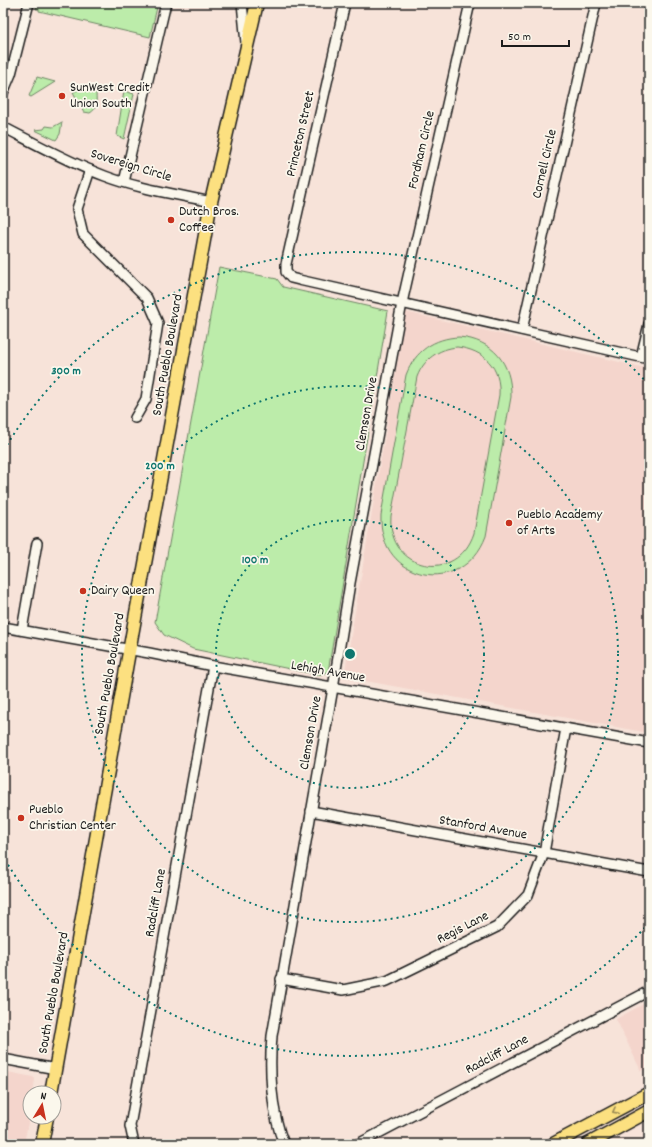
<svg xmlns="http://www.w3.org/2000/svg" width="652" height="1147" font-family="Dekko,sans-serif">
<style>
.built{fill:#f4d5cc}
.green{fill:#bcecaa;stroke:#6c8463;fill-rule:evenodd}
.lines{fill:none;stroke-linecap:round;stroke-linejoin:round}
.minor-casing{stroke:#1c1c1c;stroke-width:12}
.major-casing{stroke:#1c1c1c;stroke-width:15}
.minor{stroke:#fbf7ec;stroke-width:9}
.major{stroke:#fce080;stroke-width:12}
.oneway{stroke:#978853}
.ring{fill:none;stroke:#0f766e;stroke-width:2;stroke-dasharray:2 4}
.poi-dot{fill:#c8321e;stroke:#fbf7ec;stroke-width:1.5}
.labels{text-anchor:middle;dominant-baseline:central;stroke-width:3.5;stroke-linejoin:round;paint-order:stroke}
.poi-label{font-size:14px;fill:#1c1c1c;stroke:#fbf7ec;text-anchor:start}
.street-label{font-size:14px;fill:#1c1c1c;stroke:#fbf7ec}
.centre{fill:#0f766e;stroke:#fbf7ec;stroke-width:2}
.ring-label{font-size:12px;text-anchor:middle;font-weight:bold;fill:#0f766e;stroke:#fbf7ec;stroke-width:3.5;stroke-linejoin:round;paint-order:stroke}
</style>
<rect width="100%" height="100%" fill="#f7e3d9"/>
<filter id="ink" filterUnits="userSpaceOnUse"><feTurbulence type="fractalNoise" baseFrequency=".025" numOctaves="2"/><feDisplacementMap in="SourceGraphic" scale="8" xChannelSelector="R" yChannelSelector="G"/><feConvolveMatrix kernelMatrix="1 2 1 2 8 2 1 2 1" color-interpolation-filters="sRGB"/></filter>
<g filter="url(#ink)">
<g class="built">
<polygon points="406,312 649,369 649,733 344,677"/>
<polygon points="649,1001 649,1067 641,1071 616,1019"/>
<polygon points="3,1071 33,1077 35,1079 33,1093 30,1093 30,1112 24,1144 3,1144"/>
</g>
<g class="green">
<polygon points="38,3 158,3 150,37 39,11 39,9 36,9"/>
<polygon points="37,77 55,82 31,97 29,96"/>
<path d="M 80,89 L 96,91 C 96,100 98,109 90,113 L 84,112 L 73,92 Z"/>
<polygon points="124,91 134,94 124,139 117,136"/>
<polygon points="62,122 60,134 56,140 35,130 44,129 46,126 53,127"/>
<polygon points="219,267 277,279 283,287 388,311 328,672 319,675 193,649 164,635 155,622"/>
<path d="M 459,337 C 493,340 512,363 511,397 L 486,536 C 463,598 378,582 381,515 L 406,375 C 415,351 434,338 459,337 ZM 457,347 C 484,350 501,367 499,395 L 474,533 C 457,585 387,571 391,516 L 417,377 C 424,359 438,349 457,347 Z"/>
</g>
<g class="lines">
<g class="minor-casing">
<g id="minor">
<polyline points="242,3 246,43"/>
<polyline points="345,3 286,264 286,272 291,278 299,280 649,359"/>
<polyline points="3,93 11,74 29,3"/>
<path d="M 3,127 C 36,144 70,163 105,176 C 139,189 176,194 211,202"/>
<polyline points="90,170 77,209 83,234 147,298 158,323 146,399 135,418"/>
<polyline points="124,182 166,3"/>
<polyline points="522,330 596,3"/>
<polyline points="641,357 649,324"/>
<polyline points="3,627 149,653 213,666 649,743"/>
<polyline points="22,630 37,543"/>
<polyline points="311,811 649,872"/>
<polyline points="281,979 343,990 387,981 497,927 528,895 544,853 566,728"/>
<polyline points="3,1059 56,1069"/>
<polyline points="134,1144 130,1126 213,666"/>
<path d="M 284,1144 C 271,1113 269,1069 272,1036 L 333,688 L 350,583 L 402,303 L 470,3"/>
<polyline points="358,1144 649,991"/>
</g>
</g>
<g class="major-casing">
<g id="major">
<polyline points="51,1093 132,635 211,202 257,3"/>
<polyline points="42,1144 47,1117"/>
<polyline points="553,1144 649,1093"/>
<polyline points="588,1144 649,1111"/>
</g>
</g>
<use href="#minor" class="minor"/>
<use href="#major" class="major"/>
</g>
<defs><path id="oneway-chevron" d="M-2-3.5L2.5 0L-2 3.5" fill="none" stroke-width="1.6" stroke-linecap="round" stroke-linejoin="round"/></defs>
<use class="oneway" href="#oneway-chevron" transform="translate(615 1111) rotate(152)"/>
</g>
<g class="ring">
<circle cx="350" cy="654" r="134"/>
<circle cx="350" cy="654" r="268"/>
<path d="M649 923A402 402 0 0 1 4 858M4 450A402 402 0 0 1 649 385"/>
</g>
<g class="poi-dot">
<circle cx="62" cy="96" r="4"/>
<circle cx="171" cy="220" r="4"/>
<circle cx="509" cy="523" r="4"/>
<circle cx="83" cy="591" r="4"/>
<circle cx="21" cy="818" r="4"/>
</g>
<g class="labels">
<g class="poi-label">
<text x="70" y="88">SunWest Credit<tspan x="70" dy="16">Union South</tspan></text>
<text x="179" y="212">Dutch Bros.<tspan x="179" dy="16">Coffee</tspan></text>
<text x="517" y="515">Pueblo Academy<tspan x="517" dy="16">of Arts</tspan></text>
<text x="91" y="591">Dairy Queen</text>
<text x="29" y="810">Pueblo<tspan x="29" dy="16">Christian Center</tspan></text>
</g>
<g class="street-label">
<text transform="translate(301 134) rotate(-77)">Princeton Street</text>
<text transform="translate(422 150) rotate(-77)">Fordham Circle</text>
<text transform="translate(545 164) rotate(-77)">Cornell Circle</text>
<text transform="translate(131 166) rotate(17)">Sovereign Circle</text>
<text transform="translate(168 355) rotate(-80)">South Pueblo Boulevard</text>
<text transform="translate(367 414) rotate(-80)">Clemson Drive</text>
<text transform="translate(328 672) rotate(10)">Lehigh Avenue</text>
<text transform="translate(110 674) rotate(-80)">South Pueblo Boulevard</text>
<text transform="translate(311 733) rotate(-80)">Clemson Drive</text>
<text transform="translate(483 828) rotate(10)">Stanford Avenue</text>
<text transform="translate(156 903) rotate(-80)">Radcliff Lane</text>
<text transform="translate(463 928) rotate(-27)">Regis Lane</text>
<text transform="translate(54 993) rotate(-80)">South Pueblo Boulevard</text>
<text transform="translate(497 1055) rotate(-28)">Radcliff Lane</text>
</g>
</g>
<circle cx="350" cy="654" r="6" class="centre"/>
<g class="ring-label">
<text x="66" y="374">300 m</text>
<text x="160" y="469">200 m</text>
<text x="255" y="563">100 m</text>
</g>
<rect width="652" height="1147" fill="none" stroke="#fbf7ec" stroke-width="16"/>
<rect x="8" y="8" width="636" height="1131" fill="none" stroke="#1c1c1c" stroke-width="1.5" filter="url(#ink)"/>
<g transform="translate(42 1105) rotate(10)"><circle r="19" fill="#fbf7ec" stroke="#a29f99"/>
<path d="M0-3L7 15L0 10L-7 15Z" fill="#c8321e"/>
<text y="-6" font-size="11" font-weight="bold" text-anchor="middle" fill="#1c1c1c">N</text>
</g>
<path d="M502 40v6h67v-6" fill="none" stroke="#1c1c1c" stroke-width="2"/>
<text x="508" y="40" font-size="12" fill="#1c1c1c" stroke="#fbf7ec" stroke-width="3" paint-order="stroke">50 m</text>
</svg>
